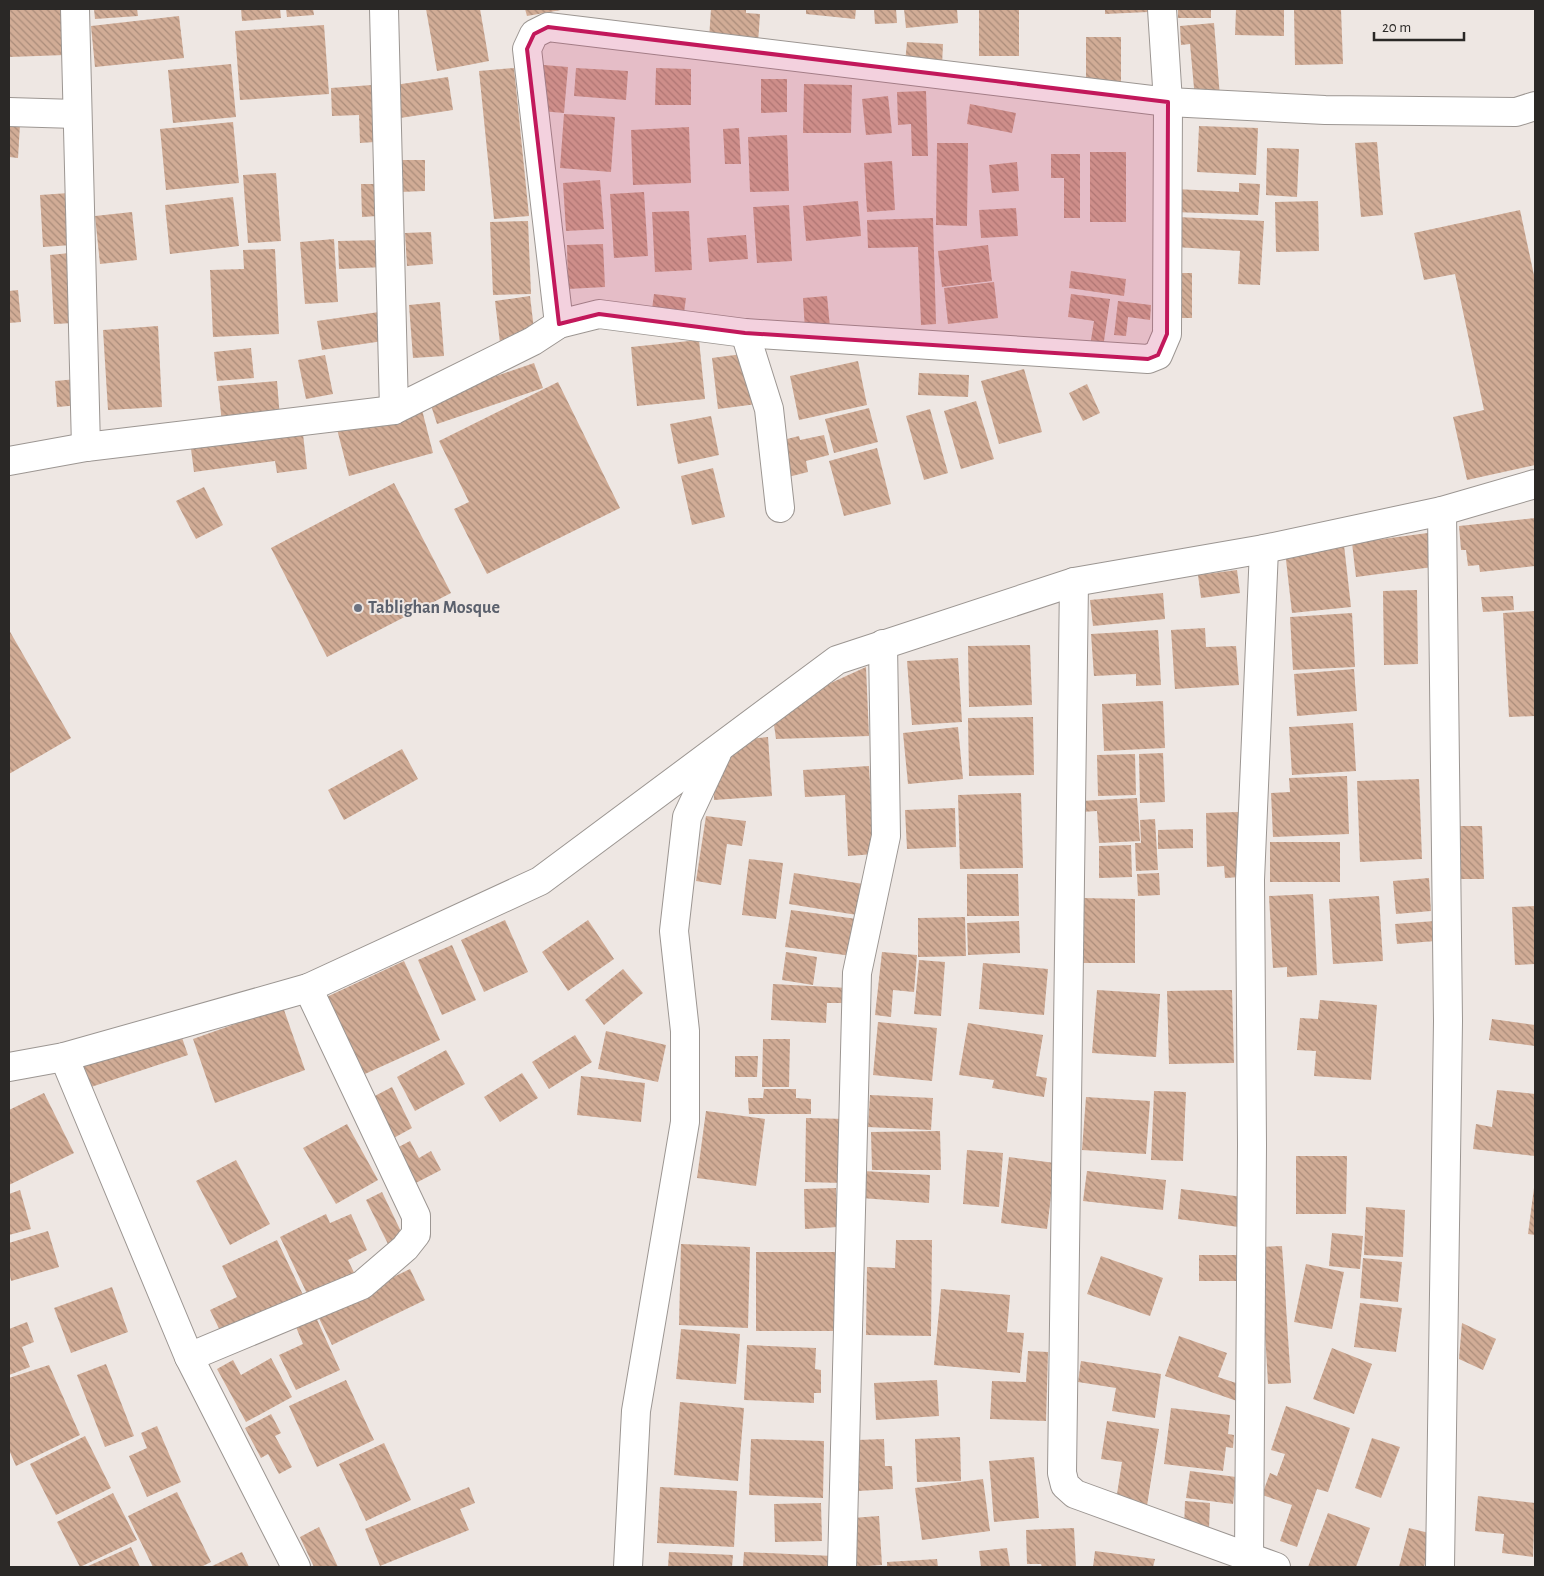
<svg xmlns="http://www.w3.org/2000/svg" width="1544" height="1576" font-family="'Alegreya Sans',sans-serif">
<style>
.building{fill:url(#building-back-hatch)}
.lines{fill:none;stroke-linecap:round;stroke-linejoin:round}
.street-casing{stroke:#9c9692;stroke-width:30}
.street{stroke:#fff;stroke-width:28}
.marked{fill:#c2185b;fill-opacity:0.2;stroke:#c2185b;stroke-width:4;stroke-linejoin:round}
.worship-dot{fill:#6b7280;stroke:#eee7e3;stroke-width:2}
.labels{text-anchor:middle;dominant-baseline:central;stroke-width:4;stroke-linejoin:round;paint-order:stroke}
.worship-label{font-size:18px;font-weight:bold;fill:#5b616d;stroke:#eee7e3;text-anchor:start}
</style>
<defs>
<pattern id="building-back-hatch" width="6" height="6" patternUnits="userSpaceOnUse" patternTransform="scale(1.25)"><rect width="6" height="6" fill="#d1ac96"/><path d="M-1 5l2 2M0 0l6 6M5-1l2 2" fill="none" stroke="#aa8c7a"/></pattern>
</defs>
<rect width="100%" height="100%" fill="#eee7e3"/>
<g class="building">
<polygon points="9,9 63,9 65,55 9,57"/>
<polygon points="94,9 137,9 138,16 95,19"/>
<polygon points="241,9 280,9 281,18 242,21"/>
<polygon points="286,9 313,9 314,15 287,17"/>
<polygon points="426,9 480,9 489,61 437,71"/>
<polygon points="525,9 561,9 561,10 527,16"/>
<polygon points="711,9 746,9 746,13 760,14 758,43 709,39"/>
<polygon points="806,9 856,9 855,19 806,14"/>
<polygon points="874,9 896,9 897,23 875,24"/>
<polygon points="904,9 957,9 958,23 906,28"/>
<rect x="979" y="9" width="40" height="47"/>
<polygon points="1105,9 1147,9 1148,12 1105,14"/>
<rect x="1178" y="9" width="33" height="9"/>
<polygon points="1236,9 1284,9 1284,36 1235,35"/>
<polygon points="1294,9 1341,9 1343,64 1295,65"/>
<polygon points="179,16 184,58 95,67 91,26"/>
<polygon points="1214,23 1220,97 1195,99 1190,44 1181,45 1180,26"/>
<polygon points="324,25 329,94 240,100 235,31"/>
<rect x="1086" y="37" width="35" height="45"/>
<polygon points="907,42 943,44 942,65 905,63"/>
<polygon points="231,64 236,117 173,123 168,70"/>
<polygon points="544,65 568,67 564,113 540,111"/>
<polygon points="514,68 529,216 494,219 479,71"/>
<polygon points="576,68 628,71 626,100 574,96"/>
<polygon points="656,68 691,69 691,105 655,105"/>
<polygon points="448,77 453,110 400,118 395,85"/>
<polygon points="761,79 787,79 787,112 761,113"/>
<polygon points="804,84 852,85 851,133 803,133"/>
<polygon points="372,85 375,142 360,143 359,115 332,116 331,88"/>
<polygon points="926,91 928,156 912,156 911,124 898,125 897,92"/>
<polygon points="888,96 892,133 866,135 862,99"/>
<polygon points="970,104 1016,113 1012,133 967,124"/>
<polygon points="564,114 615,117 611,172 560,168"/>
<polygon points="233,122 239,183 166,190 160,129"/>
<polygon points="9,124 20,125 18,158 9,157"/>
<polygon points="1199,126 1258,128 1256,175 1197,172"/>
<polygon points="689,127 691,183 633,185 631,130"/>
<polygon points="739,128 741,164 725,164 723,129"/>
<polygon points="787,135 789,191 750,192 748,137"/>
<polygon points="1377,142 1383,215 1361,217 1355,143"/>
<polygon points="937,143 968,143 967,226 936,225"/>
<polygon points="1267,148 1299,149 1297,197 1266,195"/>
<rect x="1090" y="152" width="36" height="70"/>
<polygon points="1051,154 1080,154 1080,218 1064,218 1064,178 1051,178"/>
<polygon points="399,160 425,160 425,191 400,192"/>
<polygon points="892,161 895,210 867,212 864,163"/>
<polygon points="1017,162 1019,191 992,193 989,165"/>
<polygon points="276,173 281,241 248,243 243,175"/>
<polygon points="600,180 604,229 566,231 563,183"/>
<polygon points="1239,183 1260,184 1258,215 1174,212 1175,189 1239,192"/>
<polygon points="361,184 377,184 378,216 362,217"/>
<polygon points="644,192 648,256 614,258 610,194"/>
<polygon points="69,193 72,245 43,247 40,195"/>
<polygon points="233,197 239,246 170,254 165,205"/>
<polygon points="858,201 861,236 806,241 803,206"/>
<polygon points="1318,201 1319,251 1276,252 1275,202"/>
<polygon points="789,205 792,261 757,263 753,207"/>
<polygon points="1016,208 1018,236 981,238 979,210"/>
<polygon points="1520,210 1535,280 1535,465 1467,480 1453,417 1484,410 1455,274 1424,280 1414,233"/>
<polygon points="689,211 692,270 655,272 652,212"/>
<polygon points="132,212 137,260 100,264 95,216"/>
<polygon points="1177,217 1264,221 1260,285 1238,284 1240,251 1175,247"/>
<polygon points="933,218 936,324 921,325 918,247 868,248 867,220"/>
<polygon points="528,221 531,294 493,295 490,222"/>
<polygon points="431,232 433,264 407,266 405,233"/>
<polygon points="746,235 748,259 709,262 707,238"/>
<polygon points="334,239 338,302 305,304 300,242"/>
<polygon points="383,240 384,267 339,269 338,241"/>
<polygon points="603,244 605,287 568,289 567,245"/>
<polygon points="988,245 992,281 942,287 938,251"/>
<polygon points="275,249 279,334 213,337 210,270 244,269 243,250"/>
<polygon points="70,253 74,323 54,324 50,255"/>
<polygon points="1071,271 1126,279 1124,296 1069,288"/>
<rect x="1177" y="273" width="15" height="45"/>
<polygon points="994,282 998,318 948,324 944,288"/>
<polygon points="18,290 21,322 9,323 9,291"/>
<polygon points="654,294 686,298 683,320 651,317"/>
<polygon points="1071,294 1110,299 1103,348 1090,346 1094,321 1068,317"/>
<polygon points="530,296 535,338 500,343 495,301"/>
<polygon points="827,296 830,328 805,330 803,298"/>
<polygon points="1118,301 1151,305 1150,320 1128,317 1126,336 1114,335"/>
<polygon points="440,302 444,356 413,358 409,305"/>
<polygon points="379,312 383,341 322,350 317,321"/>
<polygon points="158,326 162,407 108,410 103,330"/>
<polygon points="699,340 705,399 637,406 631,347"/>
<polygon points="251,348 254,378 217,381 214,352"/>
<polygon points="750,353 757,404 718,409 712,358"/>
<polygon points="325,355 333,394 306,399 298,360"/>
<polygon points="858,361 867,405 799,420 790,376"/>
<polygon points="534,363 543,388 437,424 429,399"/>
<polygon points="1024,369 1042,432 999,444 981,381"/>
<polygon points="919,373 969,375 968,397 918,395"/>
<polygon points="77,379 80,405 57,407 55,381"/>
<polygon points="277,381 280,418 222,423 218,386"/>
<polygon points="558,382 620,508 487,574 454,509 469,502 439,441"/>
<polygon points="1087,384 1100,413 1083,421 1069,393"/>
<polygon points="976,401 994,459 961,469 944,411"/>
<polygon points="421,406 433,453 349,476 337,429"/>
<polygon points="869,408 878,442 834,453 825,419"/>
<polygon points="930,409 948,473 924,480 906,416"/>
<polygon points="711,416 719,455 678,464 670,424"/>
<polygon points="303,434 307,469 277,473 275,461 194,472 191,449"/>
<polygon points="824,435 829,455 806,461 808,472 788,477 779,441 799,436 800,440"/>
<polygon points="877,448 891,504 844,516 829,461"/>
<polygon points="713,468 725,517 692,525 681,476"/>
<polygon points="394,483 451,593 327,657 271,548"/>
<polygon points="204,487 223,525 196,539 176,501"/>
<polygon points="1535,518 1535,566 1480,572 1479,565 1468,566 1466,550 1461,550 1459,526"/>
<polygon points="1428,533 1433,567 1356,577 1352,543"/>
<polygon points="1344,545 1351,607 1292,613 1285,551"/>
<polygon points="1237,570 1240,593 1201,598 1198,575"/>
<polygon points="1417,590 1418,664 1384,665 1383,591"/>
<polygon points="1163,593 1165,619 1093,626 1090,600"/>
<polygon points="1513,596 1514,610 1483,612 1481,597"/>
<polygon points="1535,611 1535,716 1509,717 1503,613"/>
<polygon points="1352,613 1355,667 1293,670 1290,617"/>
<polygon points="1205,628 1206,647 1236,646 1239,685 1175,689 1171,630"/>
<polygon points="9,630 71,738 9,774"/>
<polygon points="1158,630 1161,685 1136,686 1136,674 1094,676 1091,634"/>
<polygon points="1030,645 1032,705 969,707 968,646"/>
<polygon points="958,658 962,722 912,725 907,661"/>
<polygon points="866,667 869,736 776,739 774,725 811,692"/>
<polygon points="1354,669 1357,711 1297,716 1294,674"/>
<polygon points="1163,701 1165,748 1104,751 1102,704"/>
<polygon points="1033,717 1034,775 969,776 968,718"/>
<polygon points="1353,723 1356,771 1292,775 1289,727"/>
<polygon points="958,727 963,779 908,784 903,733"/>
<polygon points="768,737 772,796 714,800 713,768 747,739"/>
<polygon points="402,749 418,779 344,820 328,790"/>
<polygon points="1163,753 1165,802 1140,803 1139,754"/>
<polygon points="1135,754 1136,795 1098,796 1097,755"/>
<polygon points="869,766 874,854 848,856 845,795 805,797 803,770"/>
<polygon points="1347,776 1349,834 1273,837 1271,793 1290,792 1289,778"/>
<polygon points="1419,779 1422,859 1360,862 1357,781"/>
<polygon points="1021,793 1023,868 960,869 958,795"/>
<polygon points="1137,798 1140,841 1099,843 1097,811 1081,812 1080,801"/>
<polygon points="955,808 956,847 907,849 905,810"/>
<polygon points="1239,812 1241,877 1225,878 1224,866 1207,867 1206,813"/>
<polygon points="706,816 746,821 742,846 727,844 721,885 696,881"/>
<polygon points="1155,819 1158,870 1136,871 1135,843 1141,843 1140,820"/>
<polygon points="1459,826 1482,826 1484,879 1460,879"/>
<polygon points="1193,829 1193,848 1158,849 1158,830"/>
<rect x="1270" y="842" width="70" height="40"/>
<polygon points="1131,845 1132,877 1099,878 1099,846"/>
<polygon points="749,859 783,863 776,919 742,915"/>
<polygon points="794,873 863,884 857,915 789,904"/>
<polygon points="1159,873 1160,895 1138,896 1137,874"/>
<polygon points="967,874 1018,874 1019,916 967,916"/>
<polygon points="1429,878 1431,911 1396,914 1393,881"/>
<polygon points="1313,894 1317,975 1287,977 1287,967 1273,968 1269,896"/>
<polygon points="1379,896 1383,961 1333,964 1329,899"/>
<polygon points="1080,898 1135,899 1135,963 1079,963"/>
<polygon points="1535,906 1535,964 1515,965 1512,907"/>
<polygon points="791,910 857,919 852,956 785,947"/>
<polygon points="965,917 966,956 918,957 918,918"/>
<polygon points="505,920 528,972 484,992 461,940"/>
<polygon points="588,920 614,959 568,991 542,952"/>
<polygon points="1019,921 1020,953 968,955 967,923"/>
<polygon points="1435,921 1436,941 1397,944 1395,924"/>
<polygon points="452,945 476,1000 442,1015 418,960"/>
<polygon points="786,952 817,957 813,985 782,980"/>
<polygon points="882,952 917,955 914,992 893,990 891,1017 875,1015"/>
<polygon points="919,960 945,962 941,1016 914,1014"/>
<polygon points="404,961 440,1040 356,1078 320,1000"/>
<polygon points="983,963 1048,969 1044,1015 979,1009"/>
<polygon points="623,969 643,993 604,1025 585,1000"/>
<polygon points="773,984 848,988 848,1003 827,1003 826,1023 771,1020"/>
<polygon points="1097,990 1160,994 1156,1057 1092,1053"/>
<polygon points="1232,990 1234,1063 1169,1064 1167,991"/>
<polygon points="1320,1000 1377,1005 1371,1080 1314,1076 1316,1051 1297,1050 1300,1018 1318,1019"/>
<polygon points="283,1007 305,1070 215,1103 193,1039"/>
<polygon points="1492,1019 1535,1025 1535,1046 1489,1040"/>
<polygon points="878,1022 937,1028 932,1081 873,1075"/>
<polygon points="968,1023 1043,1035 1036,1076 1047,1078 1044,1097 992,1088 994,1080 959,1075"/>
<polygon points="606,1031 666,1045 658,1082 598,1069"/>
<polygon points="180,1032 188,1055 85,1089 78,1066"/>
<polygon points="575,1035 592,1062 549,1089 532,1062"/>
<polygon points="763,1039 790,1039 789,1087 762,1087"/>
<polygon points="446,1050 465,1084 415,1111 397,1077"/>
<polygon points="735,1056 758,1056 757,1077 735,1077"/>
<polygon points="522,1073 538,1098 500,1122 484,1097"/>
<polygon points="581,1076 645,1083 641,1122 577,1115"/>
<polygon points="392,1087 412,1128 390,1140 369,1099"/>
<polygon points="764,1089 796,1089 796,1098 811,1099 811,1114 749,1114 748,1098 763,1098"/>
<polygon points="1497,1090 1535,1094 1535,1156 1473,1149 1476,1124 1492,1127"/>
<polygon points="1154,1091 1186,1092 1183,1161 1151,1160"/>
<polygon points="44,1093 74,1153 9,1185 9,1110"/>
<polygon points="870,1095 933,1098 931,1130 868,1127"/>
<polygon points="1086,1097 1150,1101 1146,1154 1082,1150"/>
<polygon points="706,1111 765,1119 756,1186 697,1178"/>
<polygon points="806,1118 846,1119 842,1183 805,1182"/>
<polygon points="347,1124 378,1180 336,1204 303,1148"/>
<polygon points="940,1131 941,1170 872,1170 871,1132"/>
<polygon points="410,1141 419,1158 431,1151 441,1170 410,1186 391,1151"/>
<polygon points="967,1150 1003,1153 999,1207 963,1204"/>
<polygon points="1296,1156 1347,1156 1346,1214 1296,1214"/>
<polygon points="1009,1157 1055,1163 1047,1229 1001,1223"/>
<polygon points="236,1160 270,1224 230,1245 196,1181"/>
<polygon points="863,1171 930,1175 929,1203 861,1198"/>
<polygon points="1087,1171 1166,1180 1163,1210 1083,1201"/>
<polygon points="836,1188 838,1227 805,1229 804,1189"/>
<polygon points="1534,1188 1535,1188 1535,1235 1528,1234"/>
<polygon points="1181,1189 1243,1197 1239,1227 1178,1219"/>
<polygon points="20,1190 31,1229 9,1235 9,1194"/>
<polygon points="382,1192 406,1242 391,1250 366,1200"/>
<polygon points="1366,1207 1405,1210 1403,1257 1364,1255"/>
<polygon points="326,1214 330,1223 351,1214 367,1250 348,1260 358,1281 312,1304 280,1237"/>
<polygon points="48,1231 59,1267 11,1281 9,1271 9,1243"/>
<polygon points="1332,1233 1363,1236 1360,1269 1329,1266"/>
<polygon points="277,1240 305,1299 224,1339 210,1310 237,1297 222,1266"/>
<polygon points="896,1240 932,1240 931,1336 866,1335 867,1267 895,1268"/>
<polygon points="681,1244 750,1247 748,1328 679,1325"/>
<polygon points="1282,1246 1291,1383 1268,1384 1260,1247"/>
<rect x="756" y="1252" width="79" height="79"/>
<rect x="1199" y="1255" width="41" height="26"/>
<polygon points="1101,1256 1163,1278 1150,1316 1087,1294"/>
<polygon points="1363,1258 1402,1262 1398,1302 1360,1298"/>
<polygon points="1306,1264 1344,1272 1332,1329 1294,1322"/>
<polygon points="410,1269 425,1300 332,1345 317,1314"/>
<polygon points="112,1287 128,1332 71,1353 54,1308"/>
<polygon points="941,1289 1010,1295 1007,1332 1024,1333 1020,1373 934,1365"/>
<polygon points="1360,1303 1402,1308 1396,1352 1354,1347"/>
<polygon points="314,1313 340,1370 296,1390 279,1355 303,1344 294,1322"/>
<polygon points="27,1322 34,1342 22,1347 30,1367 9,1375 9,1329"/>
<polygon points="1462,1323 1496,1339 1483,1370 1459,1359"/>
<polygon points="681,1329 740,1334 736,1384 676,1379"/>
<polygon points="1179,1336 1227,1353 1218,1377 1242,1385 1237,1401 1165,1376"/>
<polygon points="747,1345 816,1348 815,1369 821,1370 821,1393 814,1393 814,1403 744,1400"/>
<polygon points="1332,1348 1372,1364 1354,1414 1313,1399"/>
<polygon points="1028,1351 1048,1352 1046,1421 990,1419 992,1381 1026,1382"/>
<polygon points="271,1358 292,1397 246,1422 217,1369 233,1360 241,1375"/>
<polygon points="1081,1361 1161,1374 1155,1418 1112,1411 1116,1388 1078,1382"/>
<polygon points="106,1364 134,1436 105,1447 77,1375"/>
<polygon points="49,1365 80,1435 16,1466 9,1450 9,1378"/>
<polygon points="346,1380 374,1440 317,1467 289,1406"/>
<polygon points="937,1380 939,1416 876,1420 874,1383"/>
<polygon points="680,1402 744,1408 738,1481 674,1475"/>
<polygon points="1286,1406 1350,1428 1328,1492 1317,1489 1297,1547 1280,1541 1292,1505 1262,1495 1270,1473 1277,1476 1285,1454 1271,1450"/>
<polygon points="1171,1408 1230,1415 1228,1434 1234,1435 1233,1448 1226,1447 1223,1471 1164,1464"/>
<polygon points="271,1414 281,1433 275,1436 292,1467 279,1474 268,1454 261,1458 245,1428"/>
<polygon points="1107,1421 1159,1429 1146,1512 1115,1507 1122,1462 1101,1459"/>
<polygon points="157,1426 181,1482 147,1497 129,1456 147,1448 141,1433"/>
<polygon points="85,1436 111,1488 56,1515 30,1464"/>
<polygon points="960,1437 961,1481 917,1482 915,1439"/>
<polygon points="1372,1438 1400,1447 1381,1498 1355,1488"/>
<polygon points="751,1439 824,1441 823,1498 749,1495"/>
<polygon points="884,1439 885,1466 892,1466 893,1489 858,1491 857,1440"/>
<polygon points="384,1443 411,1500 366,1521 339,1464"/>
<polygon points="1034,1457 1039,1518 994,1522 989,1461"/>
<polygon points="1190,1471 1236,1477 1233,1504 1186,1498"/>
<polygon points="983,1479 990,1531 922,1540 915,1488"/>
<polygon points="469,1487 475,1503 460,1509 469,1530 380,1566 365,1529"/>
<polygon points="660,1487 737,1491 734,1547 657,1543"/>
<polygon points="177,1492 211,1562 201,1567 153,1567 128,1516"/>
<polygon points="113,1493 137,1540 80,1567 57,1522"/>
<polygon points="1478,1496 1535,1503 1533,1557 1502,1553 1504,1534 1475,1531"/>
<polygon points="1185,1501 1210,1503 1209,1529 1184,1528"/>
<polygon points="821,1503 822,1541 775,1542 774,1504"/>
<polygon points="1328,1513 1370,1528 1356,1567 1308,1567"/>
<polygon points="879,1516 882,1565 856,1567 852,1518"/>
<polygon points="319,1527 338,1567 314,1567 300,1537"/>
<polygon points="1074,1528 1076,1567 1042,1567 1041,1564 1027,1564 1026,1530"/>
<polygon points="1409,1528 1433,1534 1424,1567 1399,1567"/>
<polygon points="131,1547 140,1567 86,1567"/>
<polygon points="1007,1548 1010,1567 981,1567 979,1551"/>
<polygon points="1095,1551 1155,1559 1153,1567 1093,1567"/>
<polygon points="242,1552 249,1567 210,1567"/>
<polygon points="669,1552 733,1555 732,1567 668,1567"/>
<polygon points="744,1552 833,1556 832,1567 743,1567"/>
<polygon points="937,1559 938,1567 887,1567 887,1562"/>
</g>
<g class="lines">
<g class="street-casing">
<g id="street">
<polyline points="75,9 86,447"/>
<polyline points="384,9 394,410"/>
<polyline points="9,112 76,114"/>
<polyline points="559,324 527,49 534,34 548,27 1168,102 1325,110 1516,112 1535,106"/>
<polyline points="745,333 769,409 780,508"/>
<polyline points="9,461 86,447 394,410 533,341 559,324 599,314 745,333 1148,359 1158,355 1167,334 1168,102 1162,9"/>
<polyline points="1074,582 1062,1473 1065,1485 1075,1494 1276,1567"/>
<polyline points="64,1057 189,1357 296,1567"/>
<polyline points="9,1067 64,1057 308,988 540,881 837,660 1074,582 1264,549 1442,511 1535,484"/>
<polyline points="189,1357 362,1285 405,1248 416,1234 416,1216 308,988"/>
<polyline points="1249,1557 1252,1145 1250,880 1264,549"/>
<polyline points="628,1567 636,1411 685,1122 685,1031 674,931 687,817 717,753"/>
<polyline points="842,1567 857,973 886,836 883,644"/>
<polyline points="1440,1567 1448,1021 1442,511"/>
</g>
</g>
<use href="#street" class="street"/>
</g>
<path class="marked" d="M 548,27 L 1168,102 L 1167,334 L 1158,355 L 1148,359 L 745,333 L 599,314 L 559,324 L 527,49 L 534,34 Z"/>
<circle class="worship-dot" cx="358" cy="608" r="5"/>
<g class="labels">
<g class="worship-label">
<text x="368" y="608">Tablighan Mosque</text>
</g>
</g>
<rect width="1544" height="1576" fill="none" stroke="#2a2826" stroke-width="20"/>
<path d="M1374 32v8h90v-8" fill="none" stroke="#2a2826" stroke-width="2.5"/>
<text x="1382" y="32" font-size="15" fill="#2a2826" stroke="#eee7e3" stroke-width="4" paint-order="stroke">20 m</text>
</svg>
